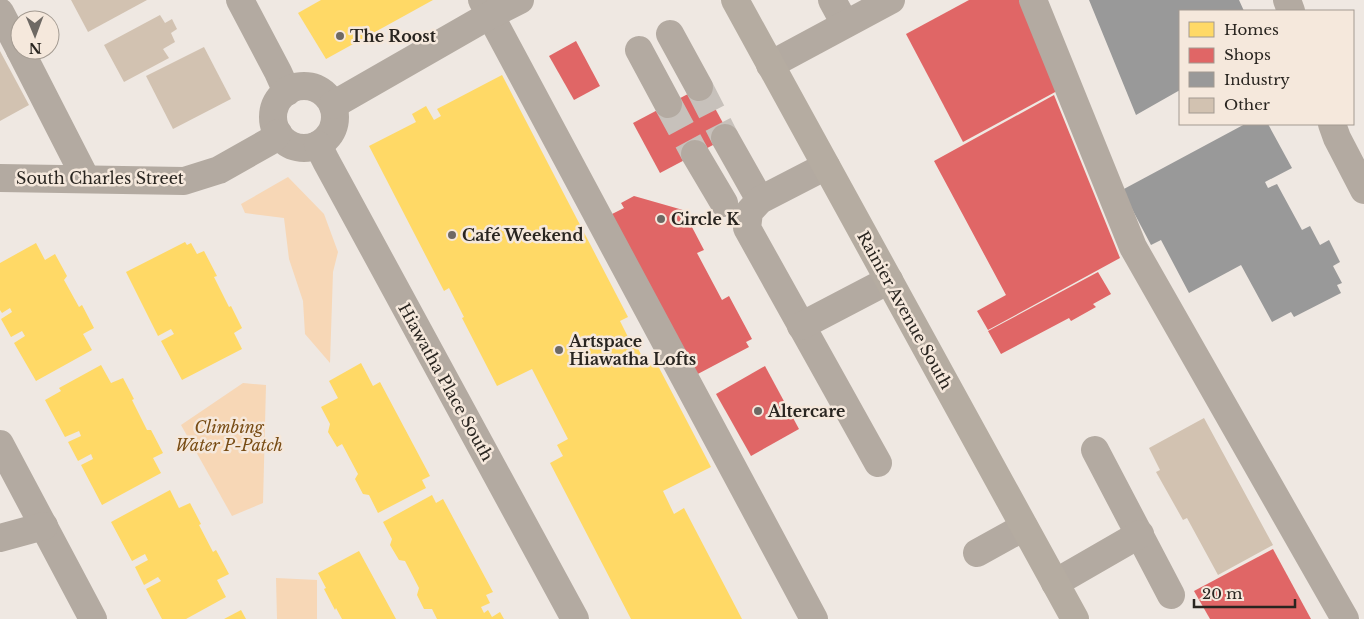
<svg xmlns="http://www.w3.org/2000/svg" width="1364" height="619" font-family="'Libre Baskerville',serif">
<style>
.green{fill:#f7d7b6}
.homes{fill:#ffd966}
.shops{fill:#e06666}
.industry{fill:#999}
.building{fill:#d2c2b1}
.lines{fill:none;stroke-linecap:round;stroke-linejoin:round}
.minor-tunnel{stroke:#c7c1bb;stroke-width:28;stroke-dasharray:28 14;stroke-linecap:butt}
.minor{stroke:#b3aaa1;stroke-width:28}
.major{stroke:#b5aca1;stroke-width:28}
.poi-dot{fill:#6e6964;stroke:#f5e8dc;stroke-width:2}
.labels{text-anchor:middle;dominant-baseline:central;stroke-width:5;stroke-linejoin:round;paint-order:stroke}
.poi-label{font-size:16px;font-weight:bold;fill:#292520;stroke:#f5e8dc;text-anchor:start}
.street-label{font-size:16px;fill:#292520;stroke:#f5e8dc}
.park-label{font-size:16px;font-style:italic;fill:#784c14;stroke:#f5e8dc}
</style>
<rect width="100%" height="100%" fill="#efe8e2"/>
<g class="green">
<polygon points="288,177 324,214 338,252 333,272 330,363 305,334 303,301 289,259 284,218 245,213 241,204"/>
<polygon points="243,383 266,385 263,503 232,516 181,425"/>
<polygon points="276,578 317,580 317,619 277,619"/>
</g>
<g class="homes">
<polygon points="321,0 433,0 326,59 298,13"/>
<polygon points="502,75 628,317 620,321 629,339 632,337 647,366 656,362 711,467 663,491 674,514 684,508 742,619 631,619 550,463 563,456 557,445 568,439 532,369 497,386 462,318 464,317 449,288 444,291 369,146 416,122 412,114 426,106 434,120 441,116 437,109"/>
<polygon points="185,242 187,245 191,243 197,254 204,251 217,276 214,277 229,307 231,306 242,328 234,333 242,349 182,380 161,341 174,334 171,329 158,336 126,272"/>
<polygon points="36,243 45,260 55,254 67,276 64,280 79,307 82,305 94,328 83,334 92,350 36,381 14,343 25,336 22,331 11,337 1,319 12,312 10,308 2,313 0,310 0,263"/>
<polygon points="361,363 373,386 380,382 430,476 422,480 426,488 378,513 369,495 363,494 355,479 358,474 342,444 337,447 328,432 330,424 321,407 338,398 329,381"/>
<polygon points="101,365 111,383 123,378 134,399 132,400 147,430 151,430 163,453 153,458 161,473 102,505 81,465 93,459 91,454 78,461 68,442 81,436 79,431 65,437 45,400 61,391 59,388"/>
<polygon points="170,490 179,508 190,503 201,524 199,525 213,552 216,550 229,574 217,580 226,597 186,619 162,619 146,589 161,581 158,577 144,585 135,567 148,560 145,554 132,561 111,522"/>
<polygon points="432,495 436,503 443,499 493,592 486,595 490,603 481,607 484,613 488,610 492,617 500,612 504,619 437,619 432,609 424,609 417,595 419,588 405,561 399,560 390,545 392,539 383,522"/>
<polygon points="359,551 396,619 342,619 336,608 335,610 324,589 326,588 318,573"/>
<polygon points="241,610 246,619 224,619"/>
</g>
<g class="shops">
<polygon points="969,0 1019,0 1057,91 963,142 906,34"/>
<polygon points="576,41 600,86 574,100 549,56"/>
<polygon points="703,86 730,136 660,173 633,123"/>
<polygon points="1054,95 1120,258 988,330 977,311 1006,295 934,161"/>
<polygon points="634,196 683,210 704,250 697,253 722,300 729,296 752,339 746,342 749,347 694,376 610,215 624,208 621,203"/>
<polygon points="1098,272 1111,294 1093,304 1096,307 1071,321 1069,318 1001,354 988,331"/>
<polygon points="765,366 799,429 751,456 716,394"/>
<polygon points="1273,549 1311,619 1210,619 1194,591"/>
</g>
<g class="industry">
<polygon points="1089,0 1239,0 1244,11 1180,11 1180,90 1136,115"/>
<polygon points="1245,124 1268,124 1292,168 1265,182 1268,188 1277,184 1302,230 1310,226 1320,245 1329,240 1340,262 1333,266 1342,283 1337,285 1341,293 1294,317 1291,312 1272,322 1241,265 1189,293 1161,240 1151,245 1122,190"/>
</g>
<g class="building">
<polygon points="71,0 147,0 88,32"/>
<polygon points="160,15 165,23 172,19 177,29 171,33 175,42 163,49 169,58 124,82 104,45"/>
<polygon points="204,47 231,99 173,129 146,76"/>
<polygon points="0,51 29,105 0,121"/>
<polygon points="1204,418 1273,545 1218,575 1187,518 1183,520 1156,472 1160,470 1149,448"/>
</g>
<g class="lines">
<g class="minor-tunnel">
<polyline points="699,87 725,138"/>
<polyline points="668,104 695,154"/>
</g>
<g class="minor">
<polyline points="240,0 278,72 287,92"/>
<polyline points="482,0 814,619"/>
<polyline points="832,0 845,24"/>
<polyline points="1033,0 1133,247 1345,619"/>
<polyline points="1287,0 1291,11"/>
<polyline points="0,12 20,50"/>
<polyline points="670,34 699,87"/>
<polyline points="20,50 86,179"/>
<polyline points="639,50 668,104"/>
<polyline points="770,65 891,0"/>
<circle cx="304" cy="117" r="31"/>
<polyline points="333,105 490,15 520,0"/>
<polyline points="1332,124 1337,138 1364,190"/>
<polyline points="725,138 760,200"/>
<polyline points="318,145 326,161 575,619"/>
<polyline points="695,154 724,203"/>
<polyline points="826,166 760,200 749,212 747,228 878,463"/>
<polyline points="0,178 184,181 219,170 272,140 278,133"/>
<polyline points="801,326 889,280"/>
<polyline points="0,444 93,619"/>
<polyline points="1095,450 1171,595"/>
<polyline points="0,538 44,526"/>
<polyline points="977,553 1024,527"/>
<polyline points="1055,583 1140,534"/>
</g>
<polyline class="major" points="735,0 1075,619"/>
</g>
<g class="poi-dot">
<circle cx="340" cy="36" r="5"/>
<circle cx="661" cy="219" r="5"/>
<circle cx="452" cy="235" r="5"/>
<circle cx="559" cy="350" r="5"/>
<circle cx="758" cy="411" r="5"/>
</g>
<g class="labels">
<g class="poi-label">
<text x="350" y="36">The Roost</text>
<text x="671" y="219">Circle K</text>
<text x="462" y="235">Café Weekend</text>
<text x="569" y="341">Artspace<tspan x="569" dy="18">Hiawatha Lofts</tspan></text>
<text x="768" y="411">Altercare</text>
</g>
<g class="street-label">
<text x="100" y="178">South Charles Street</text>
<text transform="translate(905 310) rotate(61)">Rainier Avenue South</text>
<text transform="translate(446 382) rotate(61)">Hiawatha Place South</text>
</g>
<g class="park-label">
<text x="229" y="427">Climbing<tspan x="229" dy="18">Water P-Patch</tspan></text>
</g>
</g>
<rect x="1179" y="10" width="175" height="115" fill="#f5e8dc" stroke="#a39a91"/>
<rect x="1189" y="22" width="25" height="15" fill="#ffd966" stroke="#a39a91"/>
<text x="1224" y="35" font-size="15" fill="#292520">Homes</text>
<rect x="1189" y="48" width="25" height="15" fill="#e06666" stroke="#a39a91"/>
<text x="1224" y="60" font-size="15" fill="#292520">Shops</text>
<rect x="1189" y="72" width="25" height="15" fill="#999999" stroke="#a39a91"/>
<text x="1224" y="85" font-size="15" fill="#292520">Industry</text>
<rect x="1189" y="98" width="25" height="15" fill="#d2c2b1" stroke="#a39a91"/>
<text x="1224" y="110" font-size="15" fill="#292520">Other</text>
<g transform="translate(35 35) rotate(179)"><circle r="24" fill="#f5e8dc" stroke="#a39a91"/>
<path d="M0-4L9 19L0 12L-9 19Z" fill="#6e6964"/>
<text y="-8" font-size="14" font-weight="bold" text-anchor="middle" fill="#292520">N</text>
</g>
<path d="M1194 599v8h101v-8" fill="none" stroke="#292520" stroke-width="2.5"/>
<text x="1202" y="599" font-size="15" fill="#292520" stroke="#f5e8dc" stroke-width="4" paint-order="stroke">20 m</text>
</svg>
